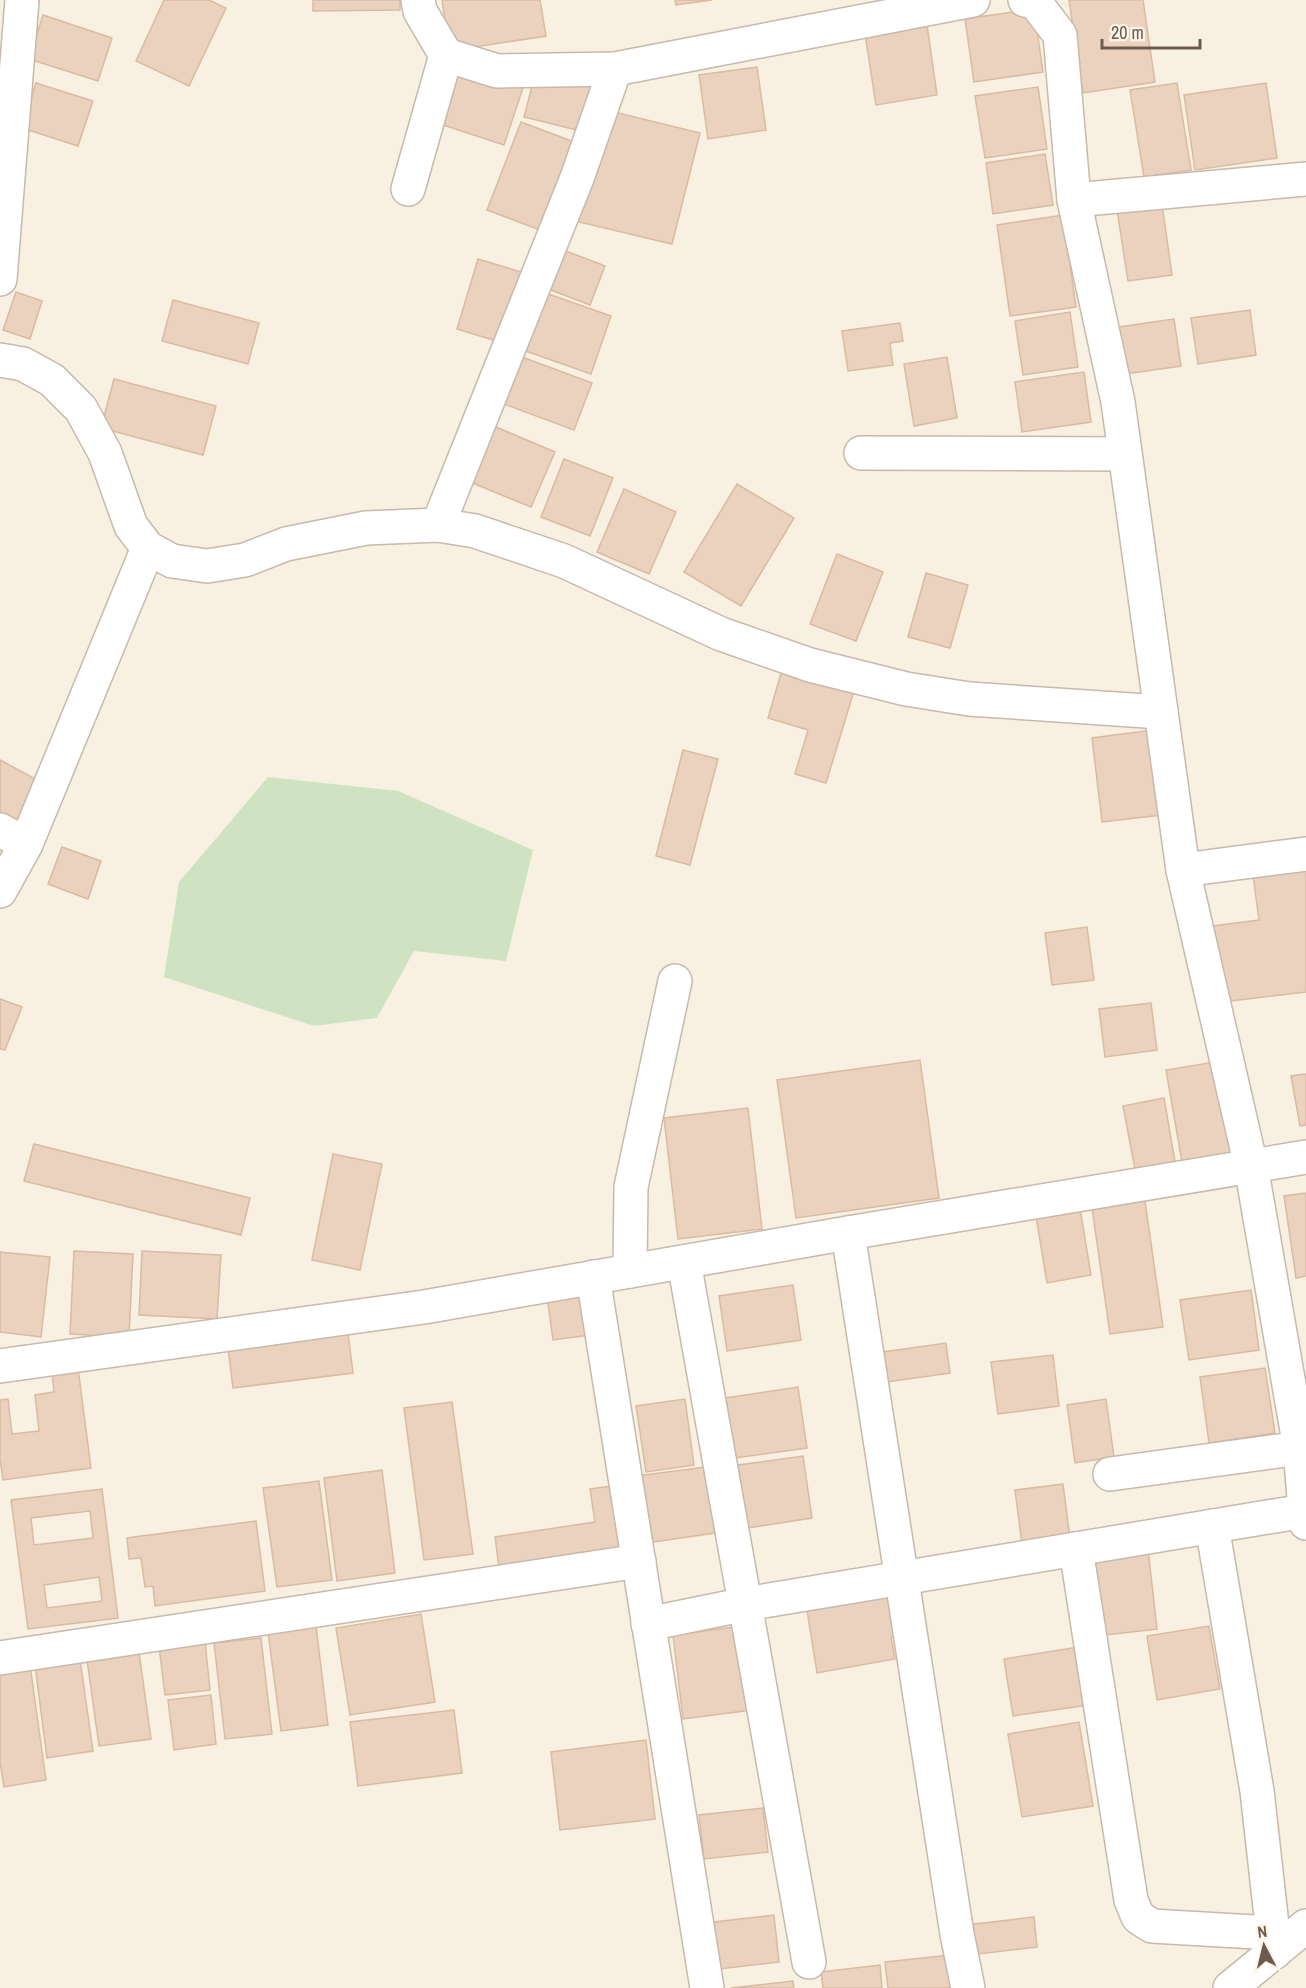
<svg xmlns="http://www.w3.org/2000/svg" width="1306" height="1988" font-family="'Archivo Narrow',sans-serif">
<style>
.green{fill:#cfe3c3}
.building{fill:#ead2be;stroke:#dabaa1;stroke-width:1.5;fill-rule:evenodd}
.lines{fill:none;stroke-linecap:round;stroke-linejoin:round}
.minor-casing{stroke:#c7b9ab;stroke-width:36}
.minor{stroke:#fff;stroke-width:33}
</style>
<rect width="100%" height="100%" fill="#f8f1e2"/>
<polygon class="green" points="268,777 398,791 533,850 506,961 414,951 377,1018 314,1026 164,977 179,882"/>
<g class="building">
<polygon points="164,0 209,0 226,8 189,86 136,61"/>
<polygon points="313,0 400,0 400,10 313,11"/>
<polygon points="442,0 540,0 546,36 449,51"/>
<polygon points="675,0 712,0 676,5"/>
<polygon points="1069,0 1143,0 1155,82 1083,93"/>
<polygon points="1034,9 1043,72 974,82 965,19"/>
<polygon points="43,15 112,38 98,81 29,59"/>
<polygon points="927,25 937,95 876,105 865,34"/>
<polygon points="453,65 523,88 504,145 434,122"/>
<polygon points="757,67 766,130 708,139 699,75"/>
<polygon points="536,71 597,86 585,132 524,117"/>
<polygon points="36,83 93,101 78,146 22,128"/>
<polygon points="1177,83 1191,170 1144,177 1130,90"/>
<polygon points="1266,83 1277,158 1195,170 1184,95"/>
<polygon points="1038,87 1047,149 985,158 975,96"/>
<polygon points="602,109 700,133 672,244 575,221"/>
<polygon points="521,122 582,145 548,233 487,210"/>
<polygon points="1045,154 1053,205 993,214 986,163"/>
<polygon points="1162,204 1172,275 1128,281 1117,210"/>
<polygon points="1063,215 1076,307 1010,316 997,225"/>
<polygon points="553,246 605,266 590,305 538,285"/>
<polygon points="478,259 528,274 506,344 457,329"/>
<polygon points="540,291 611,316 591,374 520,349"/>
<polygon points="16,292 42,301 30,339 3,330"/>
<polygon points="173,300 259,323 248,364 162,341"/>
<polygon points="1250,310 1256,355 1198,364 1191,318"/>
<polygon points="1070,312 1078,367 1023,375 1015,321"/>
<polygon points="1174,319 1181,366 1126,374 1119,327"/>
<polygon points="900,323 903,341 890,343 893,365 848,371 842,331"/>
<polygon points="522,357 592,383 574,430 504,404"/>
<polygon points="947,357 957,418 914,426 904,364"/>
<polygon points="1084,372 1091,422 1022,432 1015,382"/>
<polygon points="114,379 216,406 203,455 101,428"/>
<polygon points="489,424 555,452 531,507 465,480"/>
<polygon points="564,459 613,478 590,536 541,517"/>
<polygon points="737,484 794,518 741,606 684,572"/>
<polygon points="624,489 676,512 649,574 597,552"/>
<polygon points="837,554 883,572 856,641 810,624"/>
<polygon points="926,573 968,585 950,648 908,637"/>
<polygon points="782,670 854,691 826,783 795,774 808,730 768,718"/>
<polygon points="1152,730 1162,815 1102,822 1092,738"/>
<polygon points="683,750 718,759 690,865 656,856"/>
<polygon points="0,760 43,783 19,826 0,816"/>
<polygon points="62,847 101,861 88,899 48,884"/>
<polygon points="1306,861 1306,992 1223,1002 1213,926 1259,920 1252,868"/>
<polygon points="1087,927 1094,980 1052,985 1045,933"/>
<polygon points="0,999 22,1007 5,1050 0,1049"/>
<polygon points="1151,1003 1157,1050 1105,1057 1099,1009"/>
<polygon points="920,1060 939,1198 796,1218 777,1080"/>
<polygon points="1220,1061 1237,1158 1183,1168 1166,1070"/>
<polygon points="1306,1074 1306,1125 1300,1126 1291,1076"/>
<polygon points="1164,1098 1175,1162 1135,1169 1123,1106"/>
<polygon points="748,1108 762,1229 678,1239 664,1118"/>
<polygon points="34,1144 250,1198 241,1235 24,1181"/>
<polygon points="333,1154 382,1164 360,1270 312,1260"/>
<polygon points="1306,1193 1306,1276 1296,1278 1284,1196"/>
<polygon points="1145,1201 1163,1327 1110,1334 1092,1208"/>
<polygon points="1079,1202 1091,1275 1047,1283 1035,1210"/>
<polygon points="74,1251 133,1254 129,1337 70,1334"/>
<polygon points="142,1251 221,1255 217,1319 139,1315"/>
<polygon points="0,1252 50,1257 41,1337 0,1332"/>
<polygon points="591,1283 598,1334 553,1340 546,1289"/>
<polygon points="793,1285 801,1340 727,1351 719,1296"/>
<polygon points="1251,1290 1259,1350 1189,1360 1180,1300"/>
<polygon points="347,1325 353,1373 233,1388 227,1340"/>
<polygon points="946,1343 950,1373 887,1382 883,1352"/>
<polygon points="1053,1355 1059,1406 998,1414 991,1362"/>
<polygon points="78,1368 91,1468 3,1480 0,1459 0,1400 8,1399 12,1434 39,1431 35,1395 54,1392 52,1372"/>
<polygon points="1265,1368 1275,1433 1209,1443 1200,1377"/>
<polygon points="798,1387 807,1448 735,1458 726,1398"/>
<polygon points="685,1399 694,1465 646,1472 636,1406"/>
<polygon points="1106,1399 1114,1457 1075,1463 1067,1405"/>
<polygon points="452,1402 473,1554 424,1560 404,1408"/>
<polygon points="803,1456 812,1518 748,1528 738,1465"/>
<polygon points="705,1467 715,1533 647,1543 637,1476"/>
<polygon points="382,1470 395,1573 337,1581 324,1478"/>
<polygon points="319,1481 332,1580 277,1587 263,1488"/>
<polygon points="1063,1484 1071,1546 1023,1552 1015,1490"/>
<polygon points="619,1485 628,1548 499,1567 495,1537 595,1522 590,1489"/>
<path d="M 102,1489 L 118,1618 L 28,1629 L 11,1500 ZM 90,1511 L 93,1538 L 34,1545 L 31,1518 ZM 99,1577 L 102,1601 L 47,1608 L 44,1585 Z"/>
<polygon points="256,1521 265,1591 155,1606 153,1586 145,1587 141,1558 129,1559 127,1538"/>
<polygon points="1148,1549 1157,1629 1097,1636 1087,1557"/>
<polygon points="894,1594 901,1635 891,1637 895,1659 817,1673 807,1610"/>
<polygon points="421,1614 435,1702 350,1715 336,1628"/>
<polygon points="316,1626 328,1725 281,1731 268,1632"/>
<polygon points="742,1626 752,1710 683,1719 673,1635"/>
<polygon points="1209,1626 1220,1689 1157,1700 1147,1636"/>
<polygon points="261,1638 272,1734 225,1739 214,1643"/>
<polygon points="205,1641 210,1690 165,1695 159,1646"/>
<polygon points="1078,1647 1088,1705 1013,1716 1004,1659"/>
<polygon points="139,1652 151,1739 99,1746 87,1660"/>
<polygon points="80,1659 93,1751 47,1758 35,1665"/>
<polygon points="30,1665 46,1780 4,1787 0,1762 0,1669"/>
<polygon points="211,1695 216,1744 174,1750 168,1700"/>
<polygon points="454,1710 462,1773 358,1786 350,1722"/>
<polygon points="1079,1722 1093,1806 1022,1817 1008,1734"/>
<polygon points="646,1740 655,1819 560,1830 551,1752"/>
<polygon points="763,1808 768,1852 704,1859 699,1815"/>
<polygon points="774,1915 779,1962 719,1969 714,1922"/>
<polygon points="1034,1917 1037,1947 969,1955 966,1925"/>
<polygon points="960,1954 964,1988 888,1988 885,1962"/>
<polygon points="880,1965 882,1988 823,1988 821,1972"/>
<polygon points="793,1981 794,1988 731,1988"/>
</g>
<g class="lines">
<g class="minor-casing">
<g id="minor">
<polyline points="418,0 420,11 446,55 497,71 615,69 973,0"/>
<polyline points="1025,0 1035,2 1060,35 1074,200 1118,402 1183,870"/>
<polyline points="408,189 446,55"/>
<polyline points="1074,200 1306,179"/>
<polyline points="0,279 22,0"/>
<polyline points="0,360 23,364 52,380 81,409 105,453 131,526 148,548 172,561 207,566 245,560 286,544 366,528 438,525 475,531 564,561 721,634 810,665 906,689 969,699 1161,712"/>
<polyline points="861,453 1125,454"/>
<polyline points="438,525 577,178 615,69"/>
<polyline points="0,830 26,844"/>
<polyline points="1306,854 1183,870 1251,1166 1300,1448 1306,1523"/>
<polyline points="0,891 26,844 148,548"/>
<polyline points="848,1233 957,1934 968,1988"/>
<polyline points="684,1262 809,1962"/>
<polyline points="630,1271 631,1187 675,981"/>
<polyline points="593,1277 707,1988"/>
<polyline points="0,1366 424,1307 848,1233 1306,1157"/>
<polyline points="1110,1474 1300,1448"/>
<polyline points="1212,1526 1257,1791 1275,1952"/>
<polyline points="1076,1549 1131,1900 1138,1917 1152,1926 1273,1933"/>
<polyline points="648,1624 746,1604 1304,1511"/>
<polyline points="0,1658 639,1561"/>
<polyline points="1230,1988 1306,1926"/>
</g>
</g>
<use href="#minor" class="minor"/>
</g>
<g transform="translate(1264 1946) rotate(353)" stroke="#fcf5e8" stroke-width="4.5" paint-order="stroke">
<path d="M0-4.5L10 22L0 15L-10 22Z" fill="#6c5a4c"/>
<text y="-9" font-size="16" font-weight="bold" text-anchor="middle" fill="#6c5a4c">N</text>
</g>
<path d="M1102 39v9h98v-9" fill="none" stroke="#6c5a4c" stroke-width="3"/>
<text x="1111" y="39" font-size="18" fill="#6c5a4c" stroke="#fcf5e8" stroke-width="4.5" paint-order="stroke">20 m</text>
</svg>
